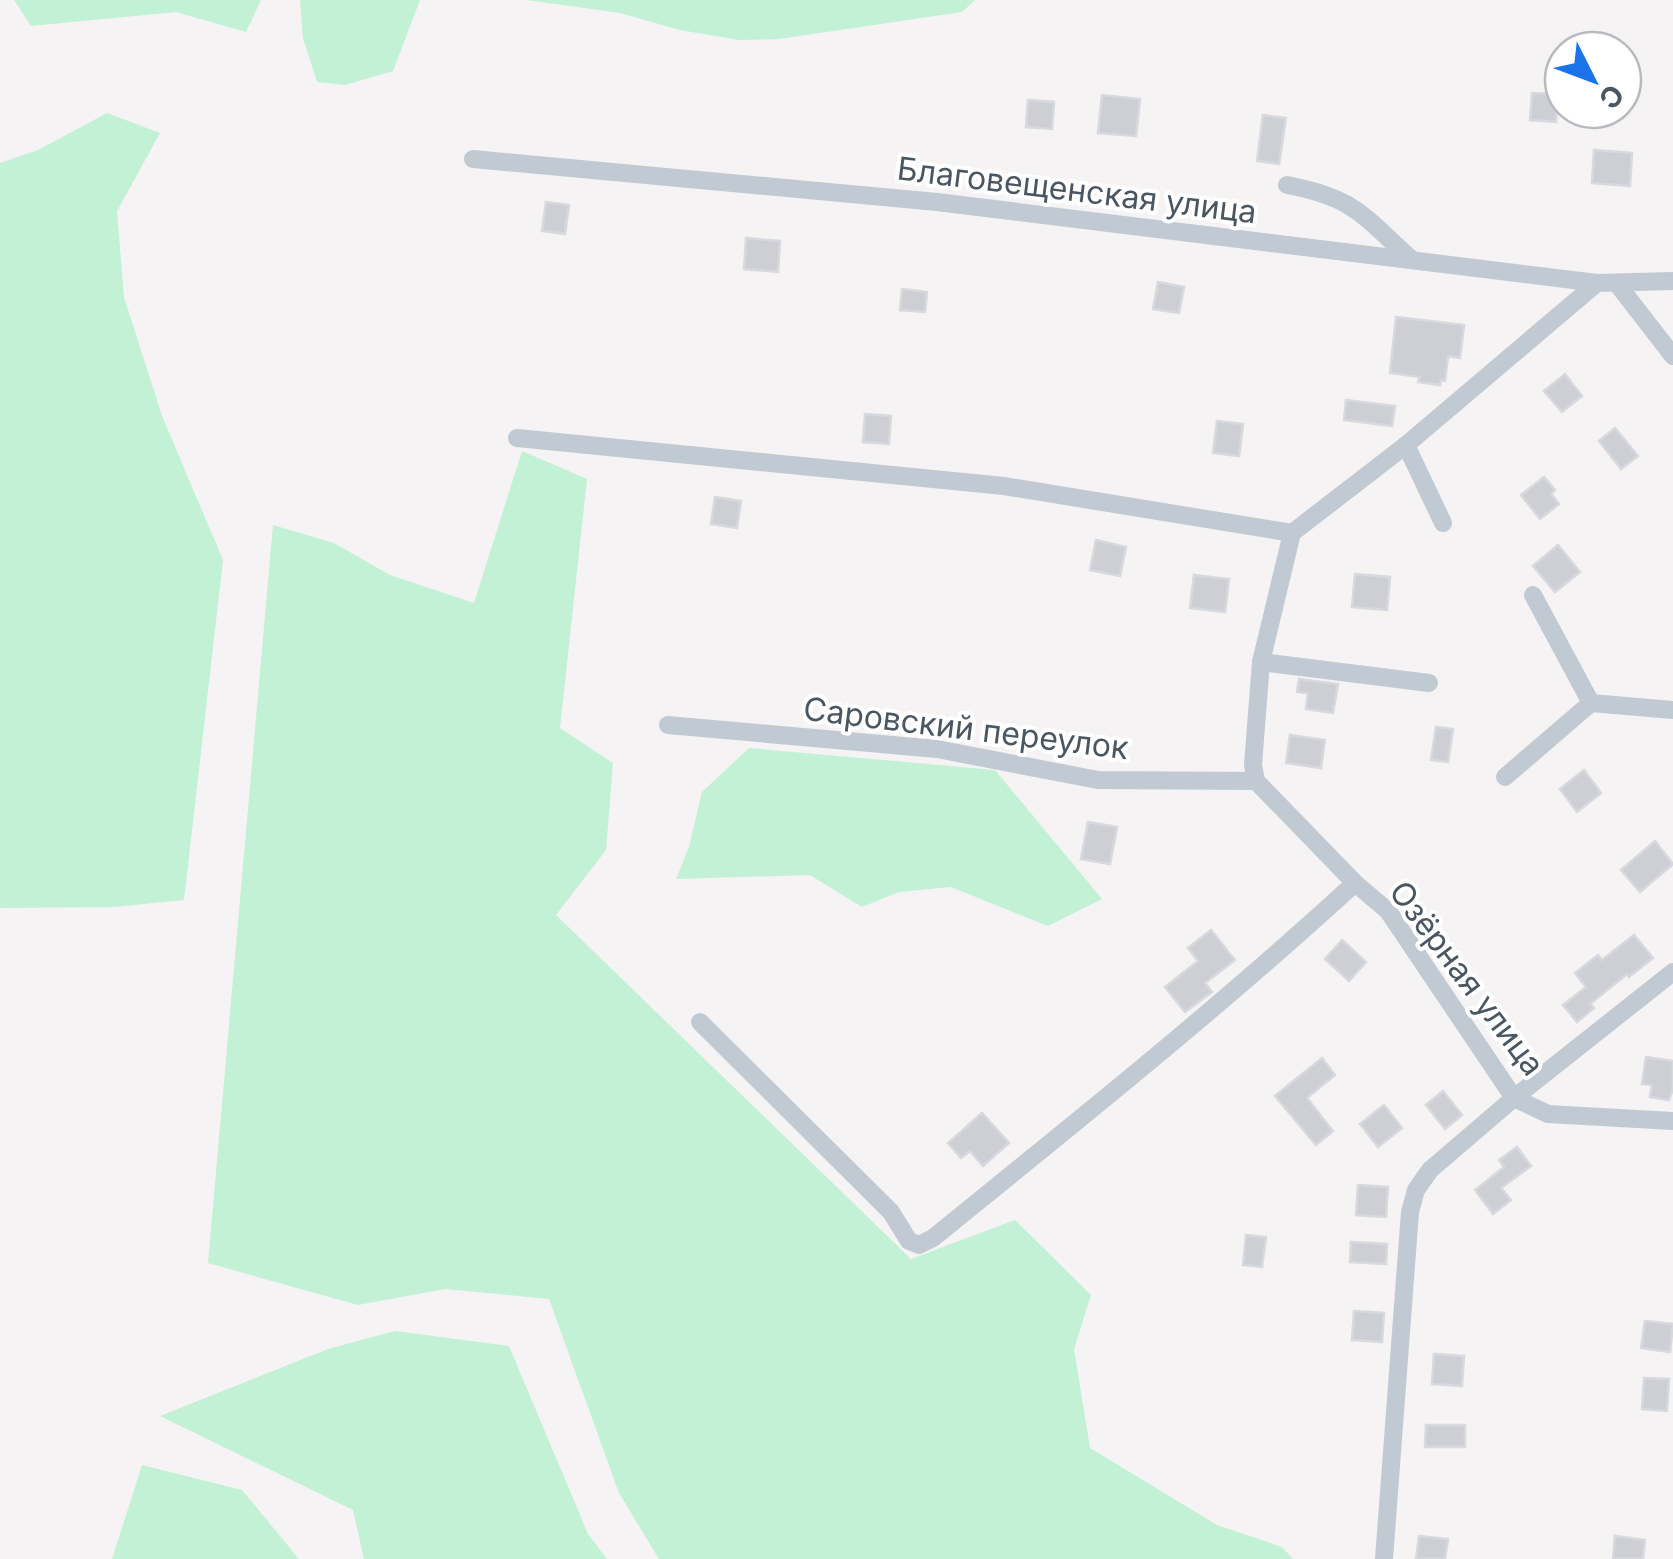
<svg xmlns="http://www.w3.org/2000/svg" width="1673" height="1559" font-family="Inter,sans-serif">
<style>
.green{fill:#c3f1d5}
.building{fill:#cdcfd5;stroke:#d7d9de;stroke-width:2.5}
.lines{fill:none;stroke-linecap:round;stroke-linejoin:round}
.minor{stroke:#c1cad2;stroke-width:18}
.labels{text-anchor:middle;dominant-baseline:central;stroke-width:8;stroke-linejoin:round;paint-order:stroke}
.street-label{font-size:32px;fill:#4a5661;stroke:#fff}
</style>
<rect width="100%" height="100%" fill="#f5f3f3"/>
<g class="green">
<polygon points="14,0 261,0 246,32 176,12 31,26"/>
<polygon points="300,0 420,0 393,71 345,85 317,82 303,38"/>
<polygon points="527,0 975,0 962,12 779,39 739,40 680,30 620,13"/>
<polygon points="107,113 160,133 117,211 124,297 162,416 223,560 184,900 114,907 0,908 0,163 38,150"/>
<polygon points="522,451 587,479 560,728 613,763 606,850 556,915 911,1259 1015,1220 1091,1295 1074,1349 1090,1448 1217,1525 1282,1547 1293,1559 659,1559 619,1493 549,1299 445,1289 358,1305 208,1263 273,525 334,543 390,575 474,603"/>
<polygon points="749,748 995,770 1102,899 1048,926 951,887 899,892 862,907 810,875 676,879 689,847 702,792"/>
<polygon points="395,1331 509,1346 588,1534 607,1559 364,1559 353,1510 160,1416 328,1349"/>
<polygon points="142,1465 242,1490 299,1559 112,1559"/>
</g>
<g class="building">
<polygon points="1532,93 1558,94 1556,122 1530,120"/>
<polygon points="1102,95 1140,99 1136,136 1098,133"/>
<polygon points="1028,100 1054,102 1052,129 1026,127"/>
<polygon points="1263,115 1286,118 1279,164 1257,161"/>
<polygon points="1594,150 1632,153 1630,186 1592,183"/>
<polygon points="546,202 569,205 565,234 542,231"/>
<polygon points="746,238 780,241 778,272 744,269"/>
<polygon points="1158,282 1184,287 1179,313 1153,309"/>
<polygon points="902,289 927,292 925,312 900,310"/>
<polygon points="1396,317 1464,325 1460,358 1448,356 1445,381 1441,380 1440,385 1418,382 1420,377 1390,373"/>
<polygon points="1565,374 1582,396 1562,412 1544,391"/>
<polygon points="1346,400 1395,406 1392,426 1344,420"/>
<polygon points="865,414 891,416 889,444 863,442"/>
<polygon points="1217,421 1243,424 1239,456 1213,453"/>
<polygon points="1615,428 1638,456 1621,469 1599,441"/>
<polygon points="1544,477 1555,490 1551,494 1559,504 1540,519 1521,495"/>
<polygon points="715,497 741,501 737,528 711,524"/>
<polygon points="1096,540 1126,547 1120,576 1090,570"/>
<polygon points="1558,545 1580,572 1555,592 1533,566"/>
<polygon points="1355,574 1390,577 1387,610 1352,607"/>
<polygon points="1194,575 1229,579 1225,612 1190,608"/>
<polygon points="1299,679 1338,684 1333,713 1306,709 1308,693 1297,692"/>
<polygon points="1436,727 1453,729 1448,762 1431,760"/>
<polygon points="1290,735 1325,740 1321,768 1286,763"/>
<polygon points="1584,770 1601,793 1577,812 1560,789"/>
<polygon points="1088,822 1117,827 1110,864 1081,859"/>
<polygon points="1655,841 1673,864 1640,892 1621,870"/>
<polygon points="1211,930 1235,960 1205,983 1212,992 1185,1012 1165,987 1198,961 1188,948"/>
<polygon points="1634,935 1653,958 1629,977 1627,974 1590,1004 1594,1008 1577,1022 1563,1005 1586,987 1575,973 1598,955 1602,960"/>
<polygon points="1342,940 1366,962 1349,981 1325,959"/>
<polygon points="1646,1057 1673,1061 1673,1089 1669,1100 1650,1097 1652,1085 1642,1084"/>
<polygon points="1322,1058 1335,1075 1307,1098 1333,1131 1316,1145 1275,1096"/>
<polygon points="1443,1091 1462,1115 1445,1129 1426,1105"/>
<polygon points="1384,1105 1402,1128 1378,1147 1360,1124"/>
<polygon points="982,1113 1009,1143 983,1166 970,1151 961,1158 948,1143"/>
<polygon points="1517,1147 1531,1166 1501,1188 1511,1200 1493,1214 1475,1190 1504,1167 1499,1160"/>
<polygon points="1358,1185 1388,1187 1386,1217 1356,1215"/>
<polygon points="1246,1235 1266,1237 1262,1267 1243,1265"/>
<polygon points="1351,1242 1387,1244 1386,1264 1350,1262"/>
<polygon points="1354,1311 1384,1313 1382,1342 1352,1340"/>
<polygon points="1645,1321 1673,1324 1670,1352 1641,1348"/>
<polygon points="1434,1354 1464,1356 1462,1386 1432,1384"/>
<polygon points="1644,1378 1669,1379 1667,1411 1642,1409"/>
<polygon points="1426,1425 1465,1425 1465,1447 1425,1447"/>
<polygon points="1419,1536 1448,1539 1445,1559 1416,1559"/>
<polygon points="1615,1536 1645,1540 1643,1559 1613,1559"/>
</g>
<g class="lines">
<g class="minor">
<polyline points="473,159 937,202 1597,283 1673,281"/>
<path d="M 1287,185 C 1355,198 1362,215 1411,259"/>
<polyline points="1618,285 1673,356"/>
<polyline points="517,438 1004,486 1292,533"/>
<polyline points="1406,445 1443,523"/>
<polyline points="1533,595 1591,703"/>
<polyline points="1261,662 1429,683"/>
<polyline points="1591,703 1673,710"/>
<polyline points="668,725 937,749 1098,780 1256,781"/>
<polyline points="1505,777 1591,703"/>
<polyline points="1256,781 1253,765 1261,662 1292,533 1406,445 1597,283"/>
<polyline points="1256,781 1355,883 1388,911 1514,1098 1548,1114 1673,1121"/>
<path d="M 700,1022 L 891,1212 L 909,1241 L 919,1245 L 933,1238 C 1076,1122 1220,1007 1355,883"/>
<polyline points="1384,1559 1410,1212 1416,1190 1430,1170 1514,1098 1673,972"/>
</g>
</g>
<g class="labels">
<g class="street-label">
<text transform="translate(1077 190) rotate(7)">Благовещенская улица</text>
<text transform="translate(966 728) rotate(7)">Саровский переулок</text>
<text transform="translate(1467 978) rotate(53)">Озёрная улица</text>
</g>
</g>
<g transform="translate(1593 80) rotate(132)"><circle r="48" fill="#ffffff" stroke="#b7bbc0" stroke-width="2.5"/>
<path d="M0-8L18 38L0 25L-18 38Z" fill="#1a73e8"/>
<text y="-15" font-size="28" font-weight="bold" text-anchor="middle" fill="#4a5661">С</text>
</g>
</svg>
